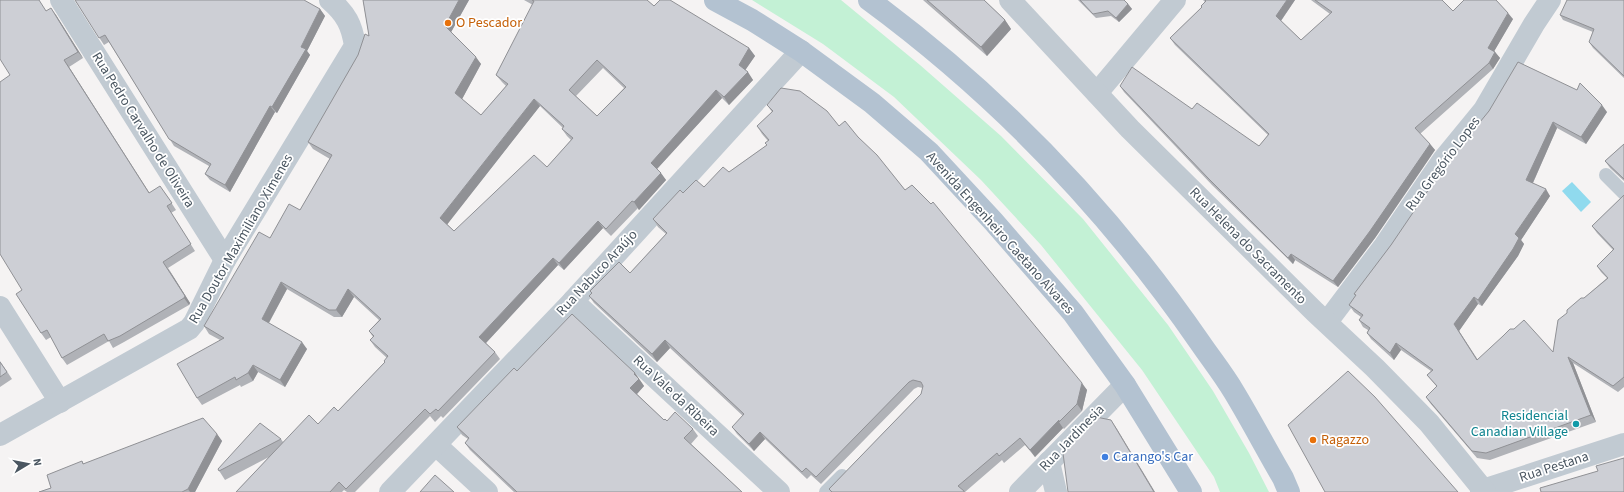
<svg xmlns="http://www.w3.org/2000/svg" width="1624" height="492" font-family="'Source Sans 3',sans-serif">
<style>
.green{fill:#c3f1d5}
.water{fill:#90daee}
.lines{fill:none;stroke-linecap:round;stroke-linejoin:round}
.service{stroke:#c1cad2;stroke-width:14}
.minor{stroke:#c1cad2;stroke-width:22}
.tertiary{stroke:#c1cad2;stroke-width:22}
.primary{stroke:#b3c2d1;stroke-width:22}
.wall{fill:#b0b2b7;fill-rule:evenodd}
.shaded-wall{fill:#909195}
.building{fill:#cdcfd5;stroke:#909195;fill-rule:evenodd}
.food-dot{fill:#e8710a;stroke:#fff;stroke-width:1.5}
.culture-dot{fill:#0f9aa8;stroke:#fff;stroke-width:1.5}
.shop-dot{fill:#3f7fe0;stroke:#fff;stroke-width:1.5}
.labels{text-anchor:middle;dominant-baseline:central;stroke-width:3.5;stroke-linejoin:round;paint-order:stroke}
.food-label{font-size:14px;fill:#c56008;stroke:#fff;text-anchor:start}
.street-label{font-size:14px;fill:#4a5661;stroke:#fff}
.culture-label{font-size:14px;fill:#0d838f;stroke:#fff;text-anchor:end}
.shop-label{font-size:14px;fill:#366cbe;stroke:#fff;text-anchor:start}
</style>
<rect width="100%" height="100%" fill="#f5f3f3"/>
<polygon class="green" points="752,0 841,0 920,65 1001,136 1083,219 1168,325 1213,391 1249,453 1269,492 1220,492 1214,477 1142,370 1041,245 981,180 894,97 823,44"/>
<polygon class="water" points="1572,182 1591,202 1581,212 1562,191"/>
<g class="lines">
<g class="service">
<polyline points="1606,175 1624,193"/>
<polyline points="826,492 842,476"/>
</g>
<g class="minor">
<polyline points="61,0 225,260"/>
<polyline points="1097,93 1175,0"/>
<polyline points="573,301 779,492"/>
<polyline points="0,307 60,402"/>
<polyline points="1327,322 1385,245 1443,160 1484,110 1534,24 1550,0"/>
<path d="M 0,435 L 189,329 L 194,323 L 225,260 L 355,46 C 352,25 346,14 330,0"/>
<polyline points="436,445 487,492"/>
<polyline points="1049,462 1056,492"/>
<polyline points="390,492 573,301 801,51"/>
<polyline points="1020,492 1125,385"/>
<polyline points="1481,492 1483,490 1624,444"/>
</g>
<polyline class="tertiary" points="1010,0 1130,129 1315,312 1375,368 1429,423 1485,492"/>
<g class="primary">
<polyline points="715,0 752,20 801,51 872,103 929,152 993,221 1073,313 1125,385 1191,492"/>
<path d="M 869,0 C 998,95 1110,212 1201,344 C 1212,360 1224,375 1234,392 C 1251,420 1266,449 1283,478 L 1289,492"/>
</g>
</g>
<g class="wall">
<polygon points="75,0 320,9 325,16 307,51 310,55 277,113 275,112 230,192 210,180 205,174 209,166 174,146 109,42 104,45"/>
<path d="M 363,0 L 469,0 L 451,32 L 481,64 L 462,99 L 481,115 L 506,86 L 502,82 L 496,75 L 533,5 L 524,0 L 647,0 L 654,6 L 749,48 L 755,56 L 745,70 L 753,80 L 729,105 L 722,98 L 657,169 L 666,180 L 639,210 L 638,208 L 611,236 L 603,228 L 564,270 L 558,265 L 486,343 L 495,352 L 500,359 L 443,418 L 441,416 L 435,422 L 430,416 L 355,492 L 347,492 L 344,490 L 342,492 L 236,492 L 269,457 L 225,480 L 218,469 L 281,439 L 283,442 L 318,424 L 338,411 L 385,362 L 387,358 L 375,347 L 370,340 L 373,337 L 369,331 L 379,320 L 354,297 L 342,317 L 334,317 L 287,289 L 269,323 L 307,349 L 285,387 L 258,372 L 253,381 L 241,387 L 240,385 L 202,405 L 197,398 L 220,340 L 209,334 L 204,326 L 270,238 L 300,210 L 330,159 L 313,149 L 308,142 L 369,36 ZM 603,68 L 624,88 L 597,116 L 576,96 ZM 540,106 L 563,128 L 562,129 L 567,136 L 571,140 L 547,167 L 454,231 L 447,224 Z"/>
<polygon points="923,0 984,0 1005,20 1011,29 987,56"/>
<polygon points="1078,0 1124,0 1128,4 1132,9 1119,22 1111,16 1096,18"/>
<polygon points="1203,0 1295,0 1281,21 1301,40 1330,14 1311,0 1442,0 1453,11 1513,19 1494,51 1495,52 1500,58 1493,69 1420,134 1430,144 1435,150 1375,238 1338,287 1295,260 1293,264 1212,185 1124,92 1120,86 1192,109 1259,146 1268,135 1175,45 1170,38 1201,8 1205,2"/>
<polygon points="1624,0 1624,78 1593,48 1589,42 1593,32 1563,20 1560,15"/>
<polygon points="46,11 56,15 83,58 69,67 149,193 165,193 176,210 171,213 195,251 168,268 190,303 189,305 124,342 113,348 109,341 67,365 62,358 51,337 46,340 41,333 22,290 10,75"/>
<polygon points="767,105 839,126 858,137 905,190 1087,390 1082,411 1064,429 1063,428 1035,457 1025,445 1004,463 1002,460 965,492 831,492 829,489 921,394 923,388 918,387 914,389 821,484 811,475 807,479 765,439 754,451 737,434 732,427 743,416 670,348 657,362 594,303 589,296 592,293 590,291 630,273 666,234 658,227 653,219 683,193 704,187 729,172 767,145 768,141 762,134 757,126 772,112"/>
<polygon points="1489,111 1607,112 1586,144 1557,128 1533,183 1550,196 1521,240 1524,244 1518,256 1482,306 1478,304 1459,331 1478,360 1553,352 1567,313 1607,278 1601,272 1597,266 1613,250 1597,233 1592,226 1624,195 1624,387 1618,392 1573,363 1596,422 1490,460 1477,458 1430,403 1426,397 1437,387 1427,375 1431,371 1401,350 1394,360 1371,339 1367,333 1368,330 1363,327 1359,320 1361,317 1354,312 1349,305 1356,296 1354,294 1391,245"/>
<polygon points="1624,144 1624,181 1610,168 1605,161"/>
<polygon points="0,361 12,379 0,387"/>
<polygon points="517,371 635,373 644,386 637,394 664,420 667,421 693,429 698,436 691,444 742,492 514,492 470,450 465,443 468,439 462,435 457,427"/>
<polygon points="217,434 222,441 195,492 39,492 51,488 82,461 84,464"/>
</g>
<g class="shaded-wall">
<polygon points="459,0 469,0 450,34 445,26"/>
<polygon points="1287,0 1295,0 1280,22 1276,16"/>
<polygon points="1128,4 1132,9 1119,22 1116,18"/>
<polygon points="51,8 56,15 83,58 78,52"/>
<polygon points="320,9 325,16 307,51 310,55 277,113 272,107 301,47"/>
<polygon points="1508,13 1513,19 1492,55 1488,48"/>
<polygon points="1005,20 1011,29 987,56 981,47"/>
<polygon points="749,48 755,56 744,72 739,65"/>
<polygon points="1495,52 1500,58 1493,69 1489,63"/>
<polygon points="476,57 481,64 461,101 455,93"/>
<polygon points="64,60 69,67 154,200 149,193"/>
<polygon points="748,72 753,80 729,105 724,97"/>
<polygon points="716,90 722,98 656,170 651,163"/>
<polygon points="534,99 540,106 446,226 440,218"/>
<polygon points="1602,105 1607,112 1586,144 1581,137"/>
<polygon points="270,106 275,112 230,192 225,185"/>
<polygon points="1553,122 1557,128 1531,187 1526,180"/>
<polygon points="1430,144 1435,150 1375,238 1338,287 1333,281"/>
<polygon points="661,173 666,180 639,210 634,202"/>
<polygon points="1546,189 1550,196 1521,240 1524,244 1518,256 1482,306 1478,300 1515,234"/>
<polygon points="598,221 603,228 564,270 559,263"/>
<polygon points="1291,254 1295,260 1293,264 1288,258"/>
<polygon points="553,258 558,265 484,345 479,337"/>
<polygon points="168,268 190,303 189,305 184,298"/>
<polygon points="281,282 287,289 267,326 262,319"/>
<polygon points="348,289 354,297 342,317 336,310"/>
<polygon points="1474,297 1478,304 1459,331 1482,367 1454,324"/>
<polygon points="665,340 670,348 657,362 652,354"/>
<polygon points="302,342 307,349 285,387 280,380"/>
<polygon points="1396,343 1401,350 1394,360 1390,353"/>
<polygon points="1568,357 1573,363 1596,422 1591,415"/>
<polygon points="253,365 258,372 253,381 248,373"/>
<polygon points="635,373 644,386 635,396 630,388 634,374"/>
<polygon points="1082,383 1087,390 1082,411 1077,404"/>
<polygon points="1059,420 1059,422 1063,428 1035,457 1030,450"/>
<polygon points="1111,420 1117,429 1155,492 1154,492"/>
<polygon points="760,432 765,439 754,451 749,444"/>
<polygon points="217,434 222,441 195,492 190,492 188,489"/>
</g>
<g class="building">
<polygon points="0,0 39,0 46,11 51,8 78,52 64,60 149,193 160,186 172,203 167,206 191,244 163,262 185,296 184,298 120,336 108,341 104,334 62,358 47,330 41,333 16,294 22,290 0,254 0,82 10,75 0,59"/>
<polygon points="75,0 304,0 320,9 301,47 306,49 272,107 270,106 225,185 205,174 211,164 169,139 105,35 99,38"/>
<path d="M 363,0 L 459,0 L 445,26 L 476,57 L 455,93 L 481,115 L 508,84 L 496,75 L 534,1 L 532,0 L 647,0 L 654,6 L 660,0 L 670,0 L 749,48 L 739,65 L 748,72 L 724,97 L 716,90 L 651,163 L 661,173 L 634,202 L 632,201 L 606,229 L 598,221 L 559,263 L 553,258 L 479,337 L 495,352 L 438,411 L 436,409 L 430,414 L 425,409 L 346,489 L 339,482 L 330,492 L 236,492 L 309,415 L 318,424 L 334,407 L 338,411 L 385,362 L 384,361 L 388,356 L 370,340 L 374,336 L 369,331 L 381,319 L 348,289 L 336,310 L 329,310 L 281,282 L 262,319 L 302,342 L 280,380 L 253,365 L 248,373 L 236,380 L 235,377 L 197,398 L 177,364 L 224,338 L 204,326 L 259,232 L 270,238 L 289,204 L 300,210 L 332,155 L 308,142 L 358,55 L 365,34 L 369,36 ZM 597,60 L 626,87 L 597,116 L 569,90 ZM 534,99 L 564,126 L 562,129 L 573,138 L 547,167 L 534,155 L 454,231 L 440,218 Z"/>
<polygon points="927,0 984,0 1005,20 981,47"/>
<polygon points="1080,0 1124,0 1128,4 1116,18 1108,11 1093,14"/>
<polygon points="1205,0 1287,0 1276,16 1301,40 1332,12 1315,0 1442,0 1453,11 1464,0 1496,0 1508,13 1488,48 1495,52 1489,63 1415,128 1430,144 1370,231 1333,281 1291,254 1288,258 1208,178 1120,86 1132,67 1192,109 1197,103 1259,146 1269,134 1170,38 1202,7 1201,6 1206,1"/>
<polygon points="1567,0 1624,0 1624,76 1589,42 1594,29 1560,15"/>
<polygon points="1518,62 1577,90 1580,83 1602,105 1581,137 1553,122 1526,180 1546,189 1515,234 1519,238 1513,249 1478,300 1474,297 1454,324 1477,360 1503,336 1510,329 1514,329 1524,320 1553,352 1558,320 1567,313 1567,310 1581,298 1584,298 1608,278 1597,266 1614,249 1592,226 1624,195 1624,377 1613,386 1568,357 1591,415 1486,453 1472,451 1426,397 1437,386 1427,375 1433,370 1396,343 1390,353 1367,333 1370,328 1359,320 1363,315 1349,305 1356,295 1354,294 1391,245 1448,161 1489,111"/>
<polygon points="781,88 800,91 827,111 839,126 845,121 858,137 877,155 905,190 912,185 931,204 933,202 1082,383 1077,404 1059,422 1059,420 1030,450 1020,438 999,456 997,453 958,486 964,491 964,492 832,492 829,489 921,394 923,386 921,382 913,380 909,382 816,477 806,468 802,472 760,432 749,444 732,427 744,414 665,340 652,354 589,296 592,293 590,291 619,262 630,273 667,233 653,219 680,190 683,193 696,180 704,187 723,167 729,172 767,145 765,143 769,140 757,126 773,111 767,105"/>
<polygon points="1624,144 1624,179 1605,161"/>
<polygon points="572,314 635,373 634,374 639,379 630,388 664,420 665,419 667,421 675,412 693,429 684,438 742,492 517,492 465,443 469,438 457,427 514,368 517,371"/>
<polygon points="0,362 7,372 0,377"/>
<polygon points="1348,371 1375,397 1458,492 1325,492 1288,425"/>
<polygon points="1096,417 1111,420 1154,492 1068,492 1063,453"/>
<polygon points="203,418 217,434 188,489 182,492 39,492 51,488 47,475 82,461 83,464"/>
<polygon points="260,423 281,439 219,471 218,469"/>
<polygon points="1624,458 1624,492 1541,492 1540,488 1598,471 1596,466"/>
<polygon points="435,475 454,492 420,492"/>
</g>
<g class="food-dot">
<circle cx="448" cy="23" r="4"/>
<circle cx="1313" cy="440" r="4"/>
</g>
<circle class="culture-dot" cx="1576" cy="424" r="4"/>
<circle class="shop-dot" cx="1105" cy="457" r="4"/>
<g class="labels">
<g class="food-label">
<text x="456" y="23">O Pescador</text>
<text x="1321" y="440">Ragazzo</text>
</g>
<g class="street-label">
<text transform="translate(143 130) rotate(58)">Rua Pedro Carvalho de Oliveira</text>
<text transform="translate(1443 164) rotate(-53)">Rua Gregório Lopes</text>
<text transform="translate(1000 233) rotate(48)">Avenida Engenheiro Caetano Alvares</text>
<text transform="translate(241 239) rotate(-60)">Rua Doutor Maximiliano Ximenes</text>
<text transform="translate(1248 246) rotate(45)">Rua Helena do Sacramento</text>
<text transform="translate(597 273) rotate(-47)">Rua Nabuco Araújo</text>
<text transform="translate(676 396) rotate(43)">Rua Vale da Ribeira</text>
<text transform="translate(1072 438) rotate(-46)">Rua Jardinesia</text>
<text transform="translate(1554 467) rotate(-18)">Rua Pestana</text>
</g>
<g class="culture-label">
<text x="1568" y="416">Residencial<tspan x="1568" dy="16">Canadian Village</tspan></text>
</g>
<g class="shop-label">
<text x="1113" y="457">Carango's Car</text>
</g>
</g>
<g transform="translate(28 464) rotate(80)" stroke="#ffffff" stroke-width="3" paint-order="stroke">
<path d="M0-3L7 15L0 10L-7 15Z" fill="#4a5661"/>
<text y="-6" font-size="11" font-weight="bold" text-anchor="middle" fill="#4a5661">N</text>
</g>
</svg>
